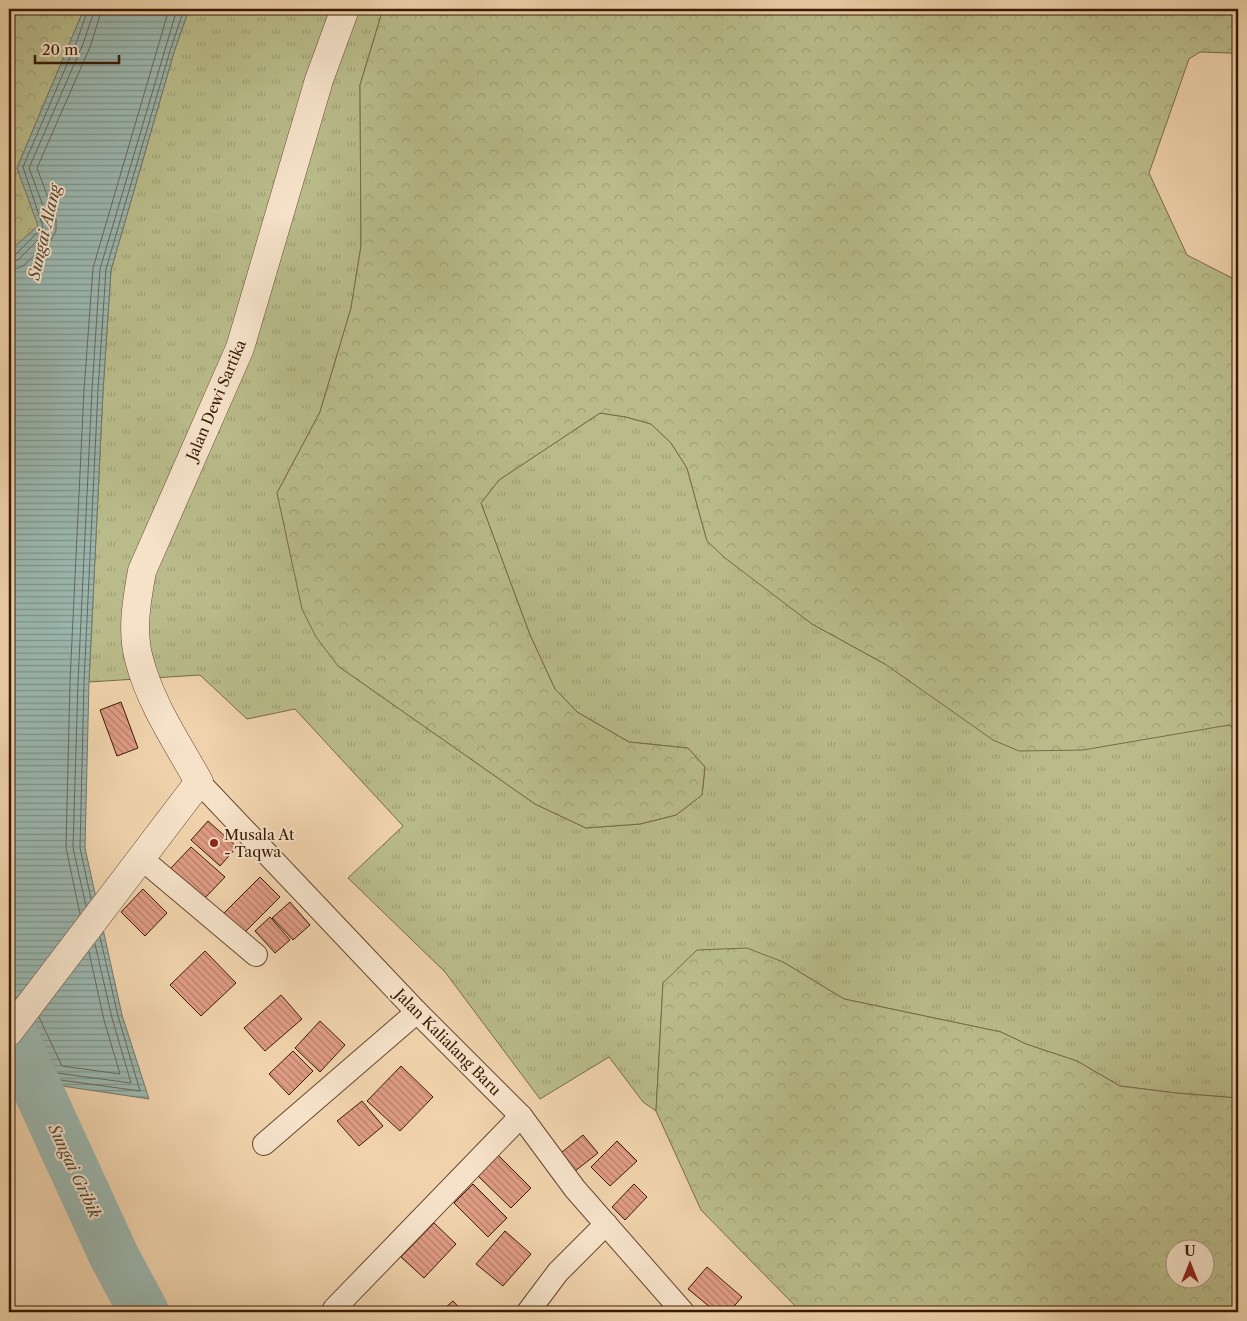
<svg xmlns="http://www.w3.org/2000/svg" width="1247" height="1321" font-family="'Libre Caslon Text',serif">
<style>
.grass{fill:url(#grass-tufts);stroke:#796b47}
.forest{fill:url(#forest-crowns);stroke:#796b47;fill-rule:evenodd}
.water{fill:url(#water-rules);stroke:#74786b}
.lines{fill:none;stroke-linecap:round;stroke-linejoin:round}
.shore{stroke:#6a685a;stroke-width:1}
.river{stroke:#9bb7af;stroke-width:50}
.building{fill:url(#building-back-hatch);stroke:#391a04}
.minor-casing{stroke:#67482e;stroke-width:24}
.tertiary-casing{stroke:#67482e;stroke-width:29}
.minor{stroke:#f5e2c9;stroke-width:22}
.tertiary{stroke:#f5e2c9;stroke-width:28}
.poi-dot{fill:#8f2418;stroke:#f5e2c9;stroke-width:2}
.labels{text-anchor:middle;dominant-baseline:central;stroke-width:4;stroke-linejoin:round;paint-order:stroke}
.street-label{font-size:15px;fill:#391a04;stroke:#f5e2c9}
.poi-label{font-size:15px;fill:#391a04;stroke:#f5e2c9;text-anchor:start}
.water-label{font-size:16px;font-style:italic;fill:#564937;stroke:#f5e2c9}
</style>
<defs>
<pattern id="grass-tufts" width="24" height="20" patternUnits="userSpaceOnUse" patternTransform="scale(1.25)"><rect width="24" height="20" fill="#b9bc8a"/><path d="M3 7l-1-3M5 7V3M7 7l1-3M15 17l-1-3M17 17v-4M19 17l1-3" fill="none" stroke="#a0a175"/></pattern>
<pattern id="forest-crowns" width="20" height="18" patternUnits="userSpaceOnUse" patternTransform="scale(1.25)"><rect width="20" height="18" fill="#b9bc8a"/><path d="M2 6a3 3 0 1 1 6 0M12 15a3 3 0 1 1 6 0" fill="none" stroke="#a0a175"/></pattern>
<pattern id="water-rules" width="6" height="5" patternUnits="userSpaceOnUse" patternTransform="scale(1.25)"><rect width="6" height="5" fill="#9bb7af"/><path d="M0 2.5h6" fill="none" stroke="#7f948c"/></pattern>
<pattern id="building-back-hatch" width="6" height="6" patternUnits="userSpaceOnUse" patternTransform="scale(1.25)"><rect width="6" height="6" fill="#df9c85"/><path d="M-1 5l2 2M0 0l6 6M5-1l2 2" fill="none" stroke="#b67e6b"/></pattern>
</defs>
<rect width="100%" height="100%" fill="#f0d3ac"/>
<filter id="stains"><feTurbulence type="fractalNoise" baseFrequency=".004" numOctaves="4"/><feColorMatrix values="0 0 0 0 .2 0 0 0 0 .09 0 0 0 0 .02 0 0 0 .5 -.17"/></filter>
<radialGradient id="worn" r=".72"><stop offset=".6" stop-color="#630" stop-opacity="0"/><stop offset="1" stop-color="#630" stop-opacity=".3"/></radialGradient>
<polygon class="grass" points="189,9 383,9 360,85 361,246 351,308 320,412 277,493 338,666 535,804 586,828 640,824 676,815 702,795 705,767 688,748 629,742 577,712 555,689 530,635 481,503 499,480 600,413 626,417 651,424 671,443 687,468 707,541 812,624 885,664 1229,725 1238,731 1238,1098 1176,1093 1120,1086 1077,1061 1026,1044 1001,1032 844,999 783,962 663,983 656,1111 643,1102 609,1057 540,1099 445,972 348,878 403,826 295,709 247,719 200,675 89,682 103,391 111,270 174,52"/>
<g class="forest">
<polygon points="9,9 84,9 17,168 39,226 15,246 9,255"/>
<polygon points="383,9 1238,9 1238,58 1231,53 1200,52 1189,59 1149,173 1187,255 1238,281 1238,731 1229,725 1083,750 1019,751 993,740 885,664 812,624 725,558 707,541 687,468 671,443 651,424 626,417 600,413 499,480 481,503 530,635 555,689 577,712 629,742 688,748 705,767 702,795 676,815 640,824 586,828 535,804 338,666 316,637 302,609 277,493 320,412 351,308 361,246 360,85"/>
<path d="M 747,948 L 783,962 L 844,999 L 1001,1032 L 1026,1044 L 1077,1061 L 1120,1086 L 1176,1093 L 1238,1098 L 1238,1312 L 801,1312 L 701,1210 L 656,1111 L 663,983 L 697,950 ZM 1174,1248 L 1204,1248 L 1204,1278 L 1174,1278 Z"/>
</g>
<polygon class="water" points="84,9 189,9 174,52 111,270 103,391 89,682 85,848 122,1015 149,1099 49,1084 9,997 9,255 15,246 38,226 17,168"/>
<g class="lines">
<g class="shore">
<polyline points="9,257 14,256 43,227 23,167 77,41 88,9"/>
<polyline points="9,263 18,260 49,229 49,222 29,168 83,44 95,9"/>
<polyline points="9,271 23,266 51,240 56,231 56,219 37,168 90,47 102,9"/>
<polyline points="91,899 80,848 84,682 98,390 106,269 170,51 184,9"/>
<polyline points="86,906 73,848 78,682 92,390 100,269 177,9"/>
<polyline points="80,914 66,848 70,681 84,390 93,268 169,9"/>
<polyline points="39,1017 62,1066 120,1074 104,1020 89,952"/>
<polyline points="34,1024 57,1073 131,1083 112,1018 95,944"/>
<polyline points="29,1030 53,1079 140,1091 118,1016 100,937"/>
</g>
<polyline class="river" points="9,1027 114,1256 144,1312"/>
</g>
<g class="building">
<polygon points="121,702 138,748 117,756 100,710"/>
<polygon points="208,821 237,847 220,866 191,840"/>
<polygon points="191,847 225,877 203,900 170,869"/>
<polygon points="260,877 280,897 244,933 224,913"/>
<polygon points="143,889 167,913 145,936 121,912"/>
<polygon points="290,902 310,925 293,940 272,918"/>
<polygon points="270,917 290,940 275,953 255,931"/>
<polygon points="205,951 236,983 201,1016 170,985"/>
<polygon points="281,995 302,1019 265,1051 244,1028"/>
<polygon points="320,1021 345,1045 320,1072 295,1048"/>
<polygon points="293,1051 313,1071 289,1095 269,1074"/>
<polygon points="401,1066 433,1097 400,1131 367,1101"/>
<polygon points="362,1101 383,1126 359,1146 337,1121"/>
<polygon points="583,1135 598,1153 570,1175 556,1157"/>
<polygon points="617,1141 637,1161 610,1186 591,1167"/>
<polygon points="498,1155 531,1188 511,1208 477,1175"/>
<polygon points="473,1184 507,1218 488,1237 454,1203"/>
<polygon points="634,1184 647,1197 625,1220 612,1207"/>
<polygon points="434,1223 456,1244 424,1278 401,1257"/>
<polygon points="505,1231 531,1254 503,1286 476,1264"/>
<polygon points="707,1267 742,1297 729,1312 716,1312 688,1289"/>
<polygon points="453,1301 463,1312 440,1312"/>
</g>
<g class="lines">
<g class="minor-casing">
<g id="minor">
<polyline points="199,782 417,1012 521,1116 575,1189 683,1312"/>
<polyline points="142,859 256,955"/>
<polyline points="264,1144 417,1012"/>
<polyline points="334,1309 521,1116"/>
<polyline points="528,1312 558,1272 606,1224"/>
</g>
</g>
<g class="tertiary-casing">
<path id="tertiary" d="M 9,1032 L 199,782 C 177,742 150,703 139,659 C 131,631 137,599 142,571 L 240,348 L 319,80 L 345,9"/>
</g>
<use href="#minor" class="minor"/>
<use href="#tertiary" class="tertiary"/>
</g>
<circle class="poi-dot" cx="214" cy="843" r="5"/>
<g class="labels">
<g class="street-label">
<text transform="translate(216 400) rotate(-67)">Jalan Dewi Sartika</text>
<text transform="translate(448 1042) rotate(45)">Jalan Kalialang Baru</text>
</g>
<g class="poi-label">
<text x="224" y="834">Musala At<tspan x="224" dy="17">- Taqwa</tspan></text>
</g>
<g class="water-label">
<text transform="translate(44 232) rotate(-77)">Sungai Alang</text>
<text transform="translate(75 1171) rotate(65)">Sungai Gribik</text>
</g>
</g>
<rect width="1247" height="1321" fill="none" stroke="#f0d3ac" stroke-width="30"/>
<rect x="10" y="10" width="1227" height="1301" fill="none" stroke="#391a04" stroke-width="2.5"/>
<rect x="15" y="15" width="1217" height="1291" fill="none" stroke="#391a04"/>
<g transform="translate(1190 1264)"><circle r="24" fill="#f5e2c9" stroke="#aa927a"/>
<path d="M0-4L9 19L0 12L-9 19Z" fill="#8f2418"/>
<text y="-8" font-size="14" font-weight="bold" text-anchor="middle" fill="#391a04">U</text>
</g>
<path d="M35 55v8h84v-8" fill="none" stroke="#391a04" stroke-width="2.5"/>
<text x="42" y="55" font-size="15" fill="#391a04" stroke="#f5e2c9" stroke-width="4" paint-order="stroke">20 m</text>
<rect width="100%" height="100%" filter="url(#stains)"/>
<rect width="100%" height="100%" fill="url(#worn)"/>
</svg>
